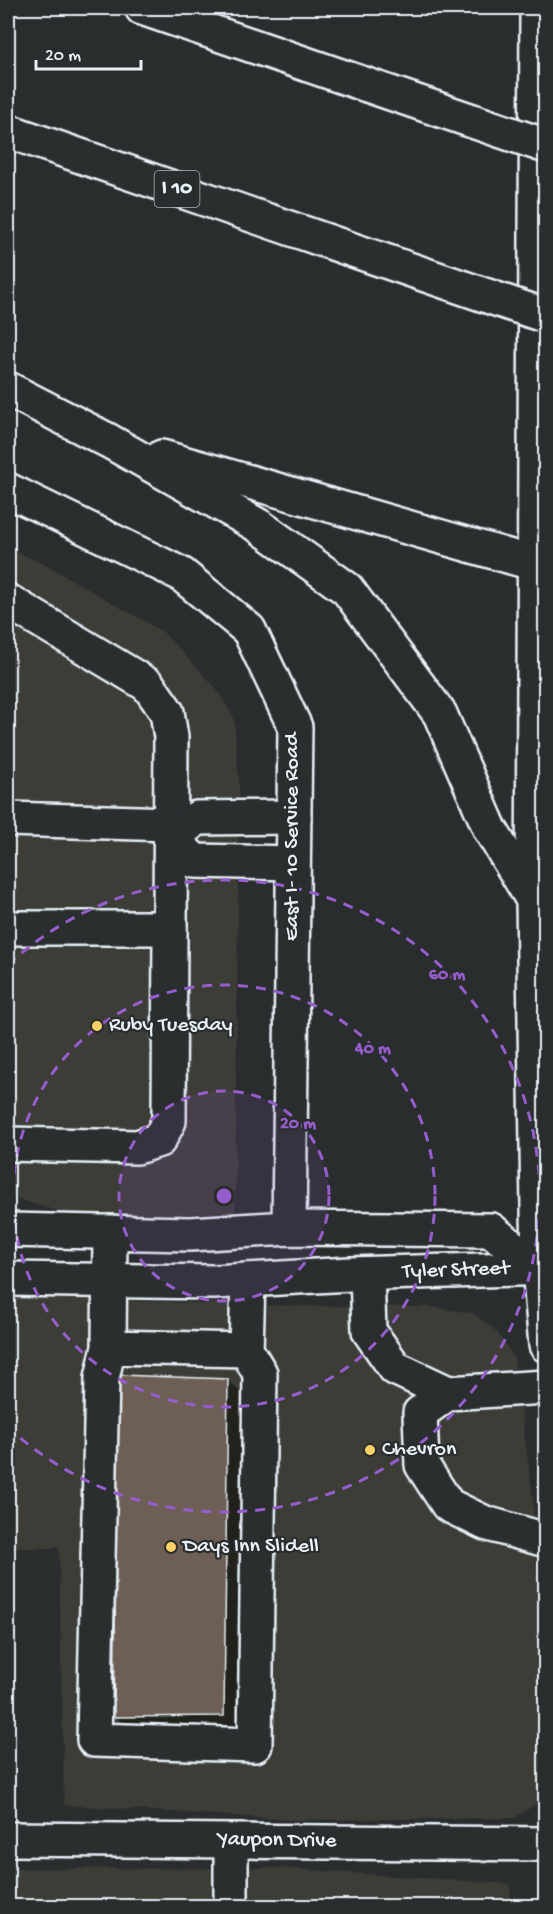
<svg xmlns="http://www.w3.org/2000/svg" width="553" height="1914" font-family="'Gochi Hand',sans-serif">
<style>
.built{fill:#3e3c39}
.shadow{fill:#0007}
.building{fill:#6d5e54;stroke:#e8f1f8;stroke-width:1.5}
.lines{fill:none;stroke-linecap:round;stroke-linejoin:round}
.minor-casing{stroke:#e8f1f8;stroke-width:38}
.major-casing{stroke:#e8f1f8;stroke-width:38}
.highway-casing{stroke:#e8f1f8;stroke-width:38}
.minor{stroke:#2a2d2e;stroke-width:33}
.major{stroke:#2a2d2e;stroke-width:33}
.highway{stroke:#2a2d2e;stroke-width:33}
.highway-bridge-casing{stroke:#e8f1f8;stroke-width:38;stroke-linecap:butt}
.highway-bridge{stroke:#2a2d2e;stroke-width:33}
.ring{fill:none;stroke:#965dcd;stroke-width:3;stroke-dasharray:10 8}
.poi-dot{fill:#ffd166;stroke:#2a2d2e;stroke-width:2}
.labels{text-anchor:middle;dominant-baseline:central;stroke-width:4.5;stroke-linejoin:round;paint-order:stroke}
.shield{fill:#2a2d2e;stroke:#afb6bb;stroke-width:1.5}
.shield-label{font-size:21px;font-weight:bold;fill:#e8f1f8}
.street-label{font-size:22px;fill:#e8f1f8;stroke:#2a2d2e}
.poi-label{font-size:22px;fill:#e8f1f8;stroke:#2a2d2e;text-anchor:start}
.centre{fill:#965dcd;stroke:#2a2d2e;stroke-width:3}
.ring-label{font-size:18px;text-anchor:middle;font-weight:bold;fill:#965dcd;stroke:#2a2d2e;stroke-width:4.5;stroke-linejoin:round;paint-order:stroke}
</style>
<rect width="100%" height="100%" fill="#2a2d2e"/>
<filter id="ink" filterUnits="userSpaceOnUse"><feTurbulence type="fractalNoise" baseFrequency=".0167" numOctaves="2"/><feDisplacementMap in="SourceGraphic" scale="12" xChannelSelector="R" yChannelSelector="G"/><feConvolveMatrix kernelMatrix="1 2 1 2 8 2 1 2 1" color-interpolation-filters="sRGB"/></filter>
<g filter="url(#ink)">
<g class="built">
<polygon points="8,548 50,567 163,632 215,687 234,718 239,783 235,1212 134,1216 70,1215 8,1196"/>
<polygon points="8,1297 293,1306 430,1307 473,1313 497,1332 514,1358 533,1499 536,1568 545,1661 545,1798 514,1818 294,1820 64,1805 59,1548 8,1548"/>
<polygon points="278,1868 510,1884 510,1906 8,1906 8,1869"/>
</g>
<polygon class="shadow" points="228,1380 251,1403 246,1738 138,1739 115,1716"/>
<polygon class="building" points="118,1375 228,1379 224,1716 114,1717"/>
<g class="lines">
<g class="minor-casing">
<g id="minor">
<polyline points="8,490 181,574 249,630 295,727 289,1228"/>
<polyline points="8,601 148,685 167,712 171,737 169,1121 159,1140 137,1147 8,1144"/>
<polyline points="8,819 171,824"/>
<polyline points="293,863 195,861 171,839 197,818 294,817"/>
<polyline points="8,928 170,928"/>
<polyline points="8,1230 190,1234 289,1228 491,1230 539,1269"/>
<polyline points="367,1274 369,1331 395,1368 448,1393"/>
<polyline points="8,1279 214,1282 350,1274 546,1268"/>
<polyline points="109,1347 246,1350 260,1373 255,1745 94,1740 102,1378 109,1347 110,1232"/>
<polyline points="246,1350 248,1280"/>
<polyline points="546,1387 448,1393 420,1413 422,1465 448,1505 485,1523 546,1540"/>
<polyline points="8,1839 546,1844"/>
<polyline points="231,1841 231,1906"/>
</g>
</g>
<g class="major-casing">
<polyline id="major" points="537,8 533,900 539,1269 546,1345"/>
</g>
<g class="highway-casing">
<g id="highway">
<polyline points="142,8 367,85"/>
<polyline points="8,131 347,248"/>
<polyline points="8,389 109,441 259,526 347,589 440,714 490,829 533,900"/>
<polyline points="162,457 546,567"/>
</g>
</g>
<use href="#minor" class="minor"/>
<use href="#major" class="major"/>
<use href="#highway" class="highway"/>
<g class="highway-bridge-casing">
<g id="highway-bridge">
<polyline points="367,85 546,146"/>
<polyline points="347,248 546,316"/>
</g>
</g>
<use href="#highway-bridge" class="highway-bridge"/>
</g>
</g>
<circle cx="224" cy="1196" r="105" fill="#965dcd" fill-opacity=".12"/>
<g class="ring">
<circle cx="224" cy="1196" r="105"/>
<circle cx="224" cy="1196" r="211"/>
<path d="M8 965A316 316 0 1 1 8 1427"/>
</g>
<g class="poi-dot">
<circle cx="97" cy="1026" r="6"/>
<circle cx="370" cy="1450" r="6"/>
<circle cx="171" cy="1547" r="6"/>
</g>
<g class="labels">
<rect class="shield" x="154.5" y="171" width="45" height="36" rx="4.5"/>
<g class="shield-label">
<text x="177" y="189">I 10</text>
</g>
<g class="street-label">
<text transform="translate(293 837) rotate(-90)">East I- 10 Service Road</text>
<text transform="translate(456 1271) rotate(-2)">Tyler Street</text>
<text transform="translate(277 1841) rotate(1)">Yaupon Drive</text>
</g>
<g class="poi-label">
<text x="109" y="1026">Ruby Tuesday</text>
<text x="382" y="1450">Chevron</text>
<text x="183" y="1547">Days Inn Slidell</text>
</g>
</g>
<circle cx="224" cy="1196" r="9" class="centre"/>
<g class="ring-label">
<text x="447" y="979">60 m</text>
<text x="373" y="1053">40 m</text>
<text x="298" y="1128">20 m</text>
</g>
<rect width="553" height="1914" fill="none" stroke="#2a2d2e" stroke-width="30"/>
<rect x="15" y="15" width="523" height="1884" fill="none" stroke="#e8f1f8" stroke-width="2" filter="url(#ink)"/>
<path d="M36 60v9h105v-9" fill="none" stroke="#e8f1f8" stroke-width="3"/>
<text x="45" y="60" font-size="18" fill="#e8f1f8" stroke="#2a2d2e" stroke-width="4.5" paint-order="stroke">20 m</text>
</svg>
